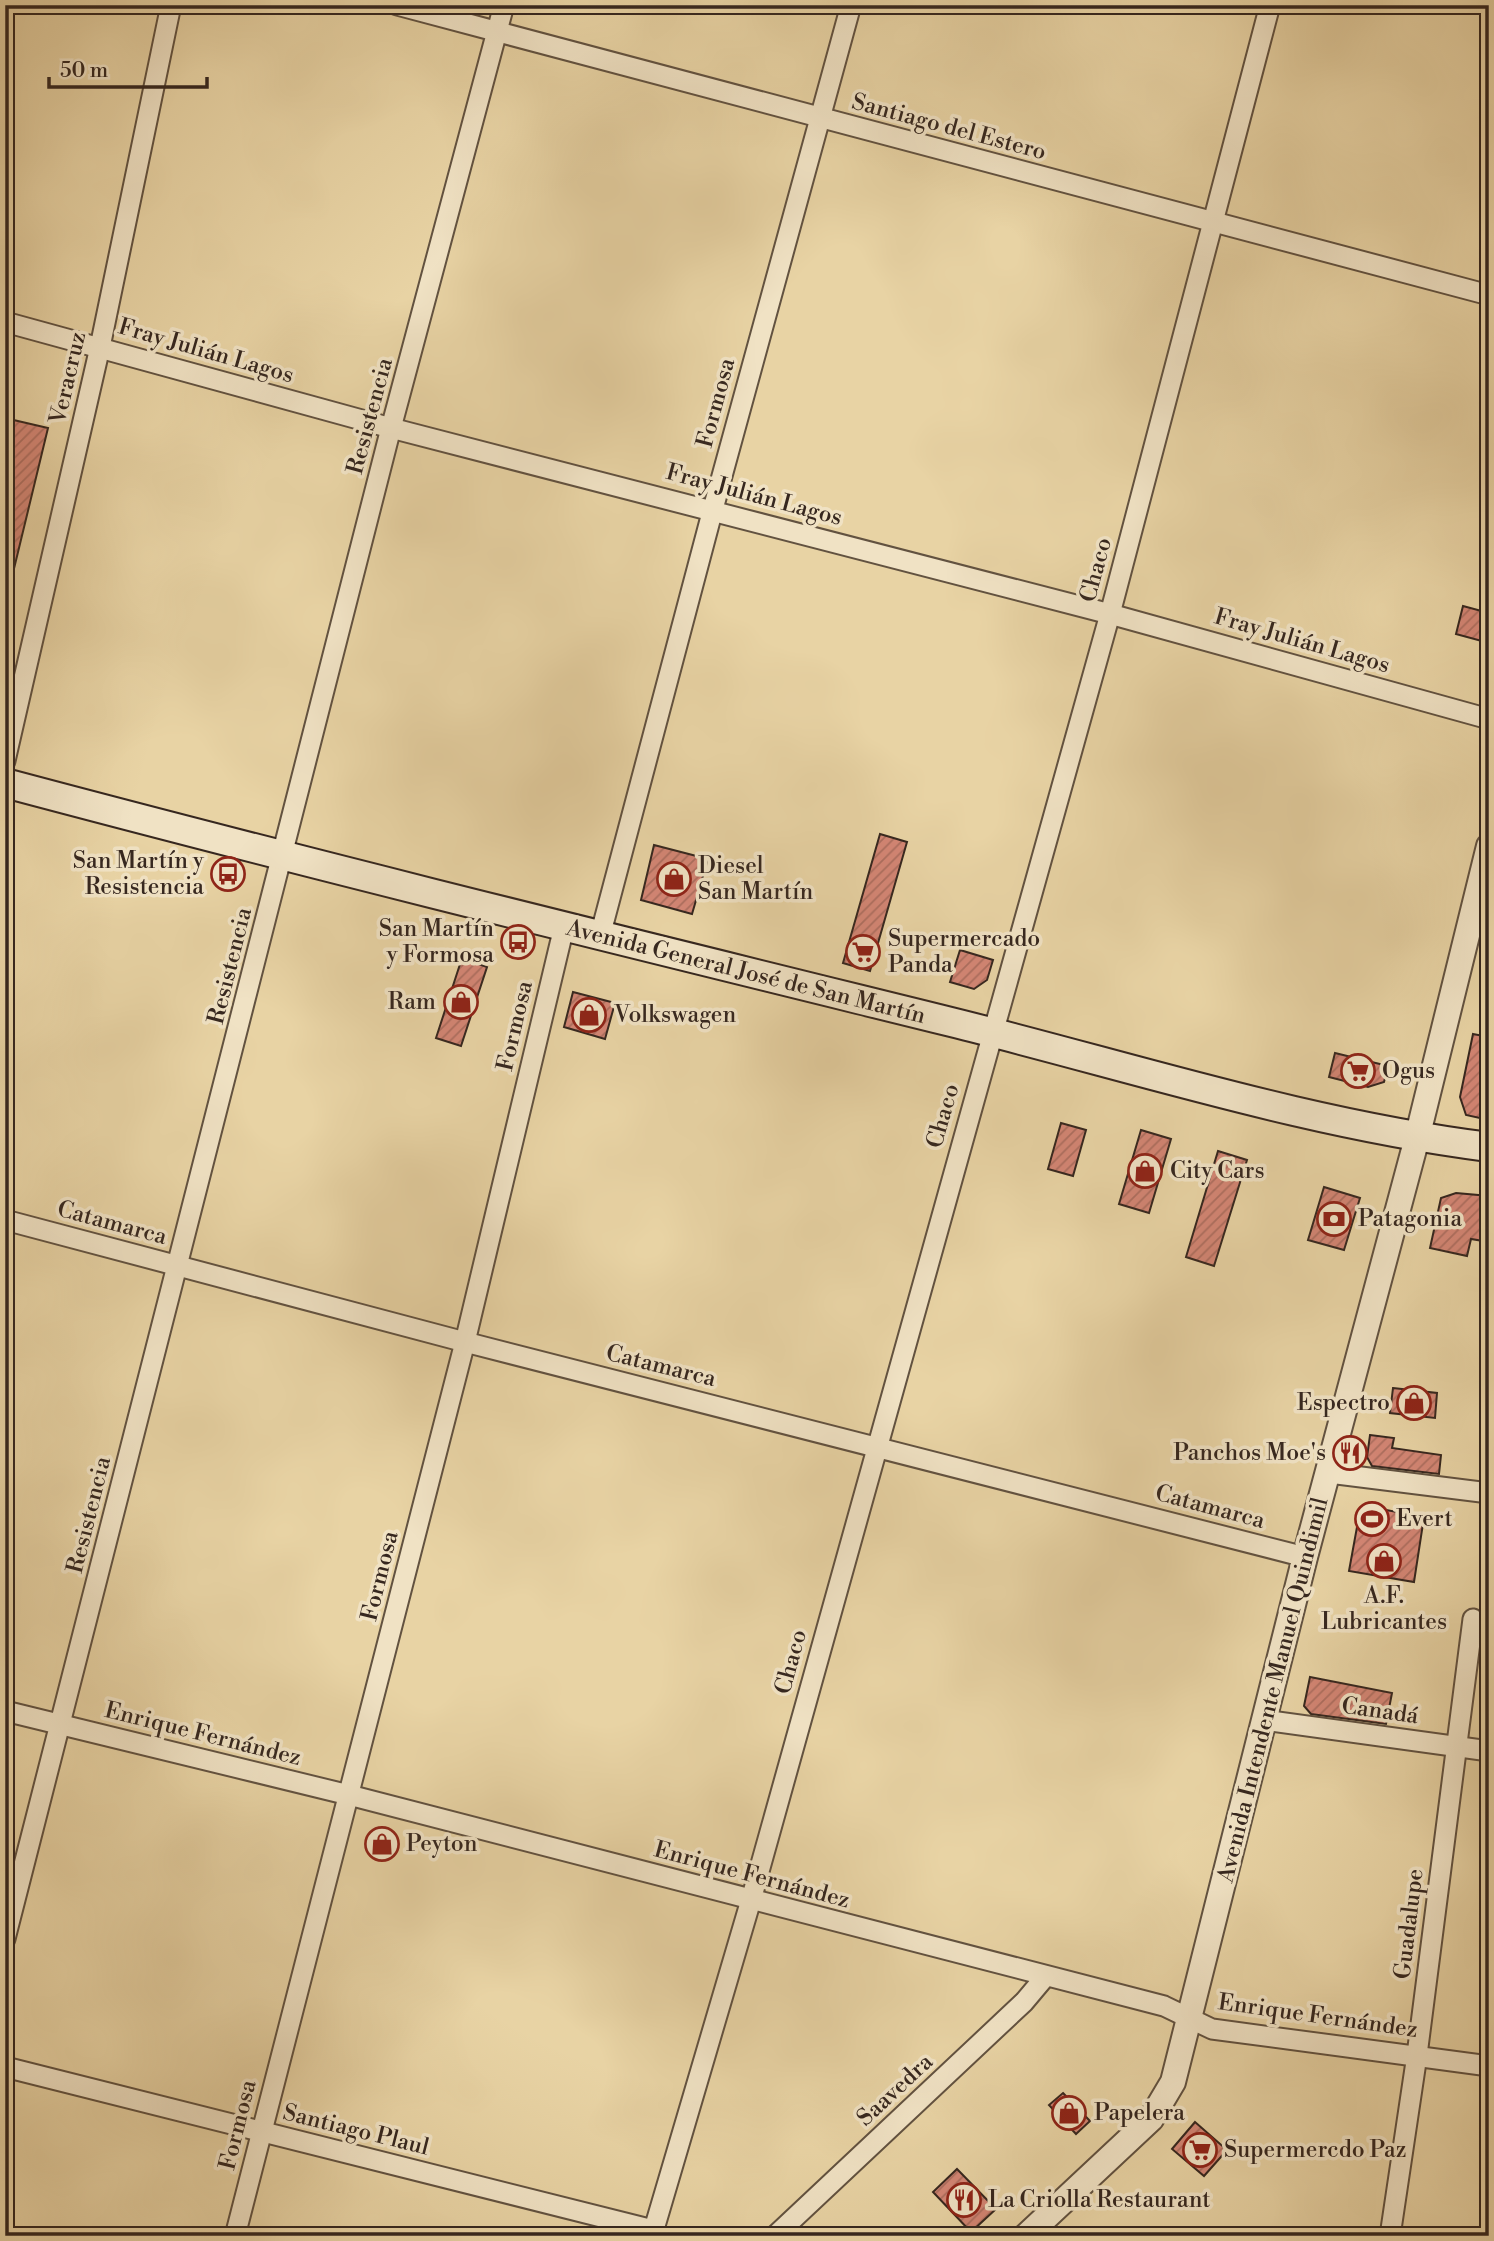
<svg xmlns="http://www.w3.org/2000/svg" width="1494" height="2241" font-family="'Libre Bodoni',serif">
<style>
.building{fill:url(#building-hatch);stroke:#36271f;stroke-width:2}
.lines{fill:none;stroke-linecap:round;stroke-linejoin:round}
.minor-casing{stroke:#625240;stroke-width:23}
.tertiary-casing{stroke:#625240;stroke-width:28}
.secondary-casing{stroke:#36271f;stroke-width:32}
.minor{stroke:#f0e2c4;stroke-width:19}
.tertiary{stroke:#f0e2c4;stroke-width:24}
.secondary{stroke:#f0e2c4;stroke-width:28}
.labels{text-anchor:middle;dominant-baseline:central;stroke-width:7;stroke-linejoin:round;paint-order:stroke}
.street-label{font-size:23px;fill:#36271f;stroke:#f0e2c4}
.poi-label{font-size:23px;fill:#36271f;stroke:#f0e2c4;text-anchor:start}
</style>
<defs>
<pattern id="building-hatch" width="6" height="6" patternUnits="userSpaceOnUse" patternTransform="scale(1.75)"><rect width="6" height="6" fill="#d48675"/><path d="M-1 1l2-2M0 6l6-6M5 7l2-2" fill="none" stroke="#ad6e5f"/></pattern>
</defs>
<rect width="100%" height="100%" fill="#e8d3a4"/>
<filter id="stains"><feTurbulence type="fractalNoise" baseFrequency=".00286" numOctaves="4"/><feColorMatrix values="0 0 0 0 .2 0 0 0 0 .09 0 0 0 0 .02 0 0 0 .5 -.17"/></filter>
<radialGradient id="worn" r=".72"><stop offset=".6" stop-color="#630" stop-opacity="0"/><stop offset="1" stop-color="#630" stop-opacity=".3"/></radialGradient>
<g class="building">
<polygon points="5,418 48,428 12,577 5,576"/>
<polygon points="1463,606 1489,613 1489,643 1456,634"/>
<polygon points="880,834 907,842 870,971 843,963"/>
<polygon points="654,845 708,859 692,914 641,900"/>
<polygon points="960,950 993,960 987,980 974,989 950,982"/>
<polygon points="462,958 487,967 461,1046 436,1038"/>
<polygon points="573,992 615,1003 605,1039 564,1027"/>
<polygon points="1473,1034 1489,1037 1489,1120 1466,1115 1460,1097"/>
<polygon points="1335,1053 1388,1066 1384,1082 1368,1087 1329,1077"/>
<polygon points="1061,1123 1086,1130 1073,1176 1048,1169"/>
<polygon points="1141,1130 1171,1139 1149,1213 1119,1204"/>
<polygon points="1218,1151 1247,1160 1214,1266 1186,1257"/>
<polygon points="1324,1187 1360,1198 1344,1250 1308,1240"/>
<polygon points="1456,1193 1489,1196 1489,1242 1471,1239 1467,1256 1430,1248 1441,1198"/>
<polygon points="1393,1388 1437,1393 1435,1418 1390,1413"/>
<polygon points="1370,1435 1394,1438 1392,1448 1441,1455 1439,1474 1372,1466 1367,1457"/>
<polygon points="1370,1507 1424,1517 1414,1582 1349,1571 1359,1516"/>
<polygon points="1310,1677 1392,1693 1386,1724 1311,1714 1304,1706"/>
<polygon points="1063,2093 1090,2121 1076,2134 1049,2105"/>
<polygon points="1195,2122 1227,2150 1204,2176 1172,2149"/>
<polygon points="957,2169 996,2209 971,2232 933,2192"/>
</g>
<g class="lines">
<g class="minor-casing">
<g id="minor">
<polyline points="397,5 1489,295"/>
<polyline points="5,322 391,428 1110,614 1489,719"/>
<polyline points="5,761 100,347 171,5"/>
<polyline points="600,936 713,509 851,5"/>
<polyline points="5,1220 465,1342 1305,1557"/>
<polyline points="1329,1473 1489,1493"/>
<polyline points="5,1711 349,1795 1164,2006 1212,2029 1489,2066"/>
<polyline points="1264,1720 1489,1751"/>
<polyline points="5,1939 391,428 504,5"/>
<polyline points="5,2067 653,2230"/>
<polyline points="235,2236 465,1342 564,927"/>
<polyline points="652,2236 751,1900 1110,614 1270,5"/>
<polyline points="775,2236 1024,2002 1045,1977"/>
<polyline points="1390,2236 1417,2055 1473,1619"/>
</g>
</g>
<g class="tertiary-casing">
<polyline id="tertiary" points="1026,2236 1151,2119 1173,2082 1305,1557 1417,1138 1489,846"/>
</g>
<g class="secondary-casing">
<path id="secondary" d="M 5,783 C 320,867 635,944 951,1022 C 1129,1066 1306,1124 1489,1147"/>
</g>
<use href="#minor" class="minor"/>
<use href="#tertiary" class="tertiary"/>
<use href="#secondary" class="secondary"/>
</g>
<defs>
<g id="bus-ring" transform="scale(1.75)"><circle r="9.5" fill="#f0e2c4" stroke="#8f2418" stroke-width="1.5"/><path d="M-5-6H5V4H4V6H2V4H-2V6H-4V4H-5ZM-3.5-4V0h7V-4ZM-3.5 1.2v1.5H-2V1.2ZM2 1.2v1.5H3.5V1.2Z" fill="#8f2418"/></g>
<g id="shop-ring" transform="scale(1.75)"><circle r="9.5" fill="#f0e2c4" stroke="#8f2418" stroke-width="1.5"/><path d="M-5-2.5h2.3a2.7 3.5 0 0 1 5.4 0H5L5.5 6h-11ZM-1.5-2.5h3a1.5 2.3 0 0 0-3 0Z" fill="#8f2418"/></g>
<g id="supermarket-ring" transform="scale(1.75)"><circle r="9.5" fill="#f0e2c4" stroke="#8f2418" stroke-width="1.5"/><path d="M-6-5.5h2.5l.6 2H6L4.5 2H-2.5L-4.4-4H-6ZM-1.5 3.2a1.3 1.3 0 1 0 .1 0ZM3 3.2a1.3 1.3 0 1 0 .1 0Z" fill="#8f2418"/></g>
<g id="bank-ring" transform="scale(1.75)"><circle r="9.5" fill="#f0e2c4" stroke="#8f2418" stroke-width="1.5"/><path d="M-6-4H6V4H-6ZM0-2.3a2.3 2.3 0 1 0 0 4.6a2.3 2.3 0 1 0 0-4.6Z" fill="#8f2418"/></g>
<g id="restaurant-ring" transform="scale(1.75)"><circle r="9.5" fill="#f0e2c4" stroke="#8f2418" stroke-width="1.5"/><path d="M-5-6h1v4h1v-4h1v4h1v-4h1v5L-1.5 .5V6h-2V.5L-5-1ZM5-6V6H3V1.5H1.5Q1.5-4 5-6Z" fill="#8f2418"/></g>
<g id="stadium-ring" transform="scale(1.75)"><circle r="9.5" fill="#f0e2c4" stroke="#8f2418" stroke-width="1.5"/><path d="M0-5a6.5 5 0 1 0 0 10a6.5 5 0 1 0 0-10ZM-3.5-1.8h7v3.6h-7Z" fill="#8f2418"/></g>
</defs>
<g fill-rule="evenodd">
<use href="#bus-ring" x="228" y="874"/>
<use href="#shop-ring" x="674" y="879"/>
<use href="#bus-ring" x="518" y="942"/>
<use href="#supermarket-ring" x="863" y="952"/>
<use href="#shop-ring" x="461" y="1002"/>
<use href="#shop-ring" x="589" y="1015"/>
<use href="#supermarket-ring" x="1358" y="1071"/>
<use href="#shop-ring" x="1145" y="1171"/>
<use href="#bank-ring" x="1334" y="1219"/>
<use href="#shop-ring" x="1414" y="1403"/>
<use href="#restaurant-ring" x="1350" y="1453"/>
<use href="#stadium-ring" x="1372" y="1519"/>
<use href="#shop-ring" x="1384" y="1561"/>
<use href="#shop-ring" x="382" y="1844"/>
<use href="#shop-ring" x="1069" y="2113"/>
<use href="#supermarket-ring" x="1200" y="2150"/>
<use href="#restaurant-ring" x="964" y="2200"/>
</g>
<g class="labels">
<g class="street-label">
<text transform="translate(949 127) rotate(15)">Santiago del Estero</text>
<text transform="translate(206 351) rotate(16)">Fray Julián Lagos</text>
<text transform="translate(68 378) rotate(-77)">Veracruz</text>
<text transform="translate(716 403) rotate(-75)">Formosa</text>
<text transform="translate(370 416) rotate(-75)">Resistencia</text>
<text transform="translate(754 495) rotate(15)">Fray Julián Lagos</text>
<text transform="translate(1096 570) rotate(-75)">Chaco</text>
<text transform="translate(1302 641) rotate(16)">Fray Julián Lagos</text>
<text transform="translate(230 966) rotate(-76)">Resistencia</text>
<text transform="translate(746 972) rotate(14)">Avenida General José de San Martín</text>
<text transform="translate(515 1026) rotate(-77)">Formosa</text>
<text transform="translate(943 1116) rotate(-74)">Chaco</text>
<text transform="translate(112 1223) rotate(15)">Catamarca</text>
<text transform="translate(661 1366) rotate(14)">Catamarca</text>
<text transform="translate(1210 1507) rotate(15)">Catamarca</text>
<text transform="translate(89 1515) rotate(-76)">Resistencia</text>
<text transform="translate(380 1576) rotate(-76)">Formosa</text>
<text transform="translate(791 1662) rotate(-75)">Chaco</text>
<text transform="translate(1273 1690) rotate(-76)">Avenida Intendente Manuel Quindimil</text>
<text transform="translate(1380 1711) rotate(8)">Canadá</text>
<text transform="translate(203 1734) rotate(14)">Enrique Fernández</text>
<text transform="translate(752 1875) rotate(15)">Enrique Fernández</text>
<text transform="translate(1409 1924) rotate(-83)">Guadalupe</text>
<text transform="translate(1318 2016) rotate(8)">Enrique Fernández</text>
<text transform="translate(895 2090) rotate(-43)">Saavedra</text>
<text transform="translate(238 2125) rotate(-76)">Formosa</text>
<text transform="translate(356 2130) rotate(14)">Santiago Plaul</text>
</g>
<g class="poi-label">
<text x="204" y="861" text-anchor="end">San Martín y<tspan x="204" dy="26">Resistencia</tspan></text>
<text x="698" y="866">Diesel<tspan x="698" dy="26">San Martín</tspan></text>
<text x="494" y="929" text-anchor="end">San Martín<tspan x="494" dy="26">y Formosa</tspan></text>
<text x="888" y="939">Supermercado<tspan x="888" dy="26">Panda</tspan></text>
<text x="436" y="1002" text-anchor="end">Ram</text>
<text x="614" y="1015">Volkswagen</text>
<text x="1382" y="1071">Ogus</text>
<text x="1170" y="1171">City Cars</text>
<text x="1358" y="1219">Patagonia</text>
<text x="1390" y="1403" text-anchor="end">Espectro</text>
<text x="1326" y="1453" text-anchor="end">Panchos Moe's</text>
<text x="1396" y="1519">Evert</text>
<text x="1384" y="1596" text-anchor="middle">A.F.<tspan x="1384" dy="26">Lubricantes</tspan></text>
<text x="406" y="1844">Peyton</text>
<text x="1094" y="2113">Papelera</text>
<text x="1224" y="2150">Supermercdo Paz</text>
<text x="988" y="2200">La Criolla Restaurant</text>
</g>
</g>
<rect width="1494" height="2241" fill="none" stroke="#e8d3a4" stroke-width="28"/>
<rect x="7" y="7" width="1480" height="2227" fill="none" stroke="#36271f" stroke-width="3.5"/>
<rect x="14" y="14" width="1466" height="2213" fill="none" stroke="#36271f" stroke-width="2"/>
<path d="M49 77v10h158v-10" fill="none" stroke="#36271f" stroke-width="3.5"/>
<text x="60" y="77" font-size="21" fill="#36271f" stroke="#f0e2c4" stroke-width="5" paint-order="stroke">50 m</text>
<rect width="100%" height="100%" filter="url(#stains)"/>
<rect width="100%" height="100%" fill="url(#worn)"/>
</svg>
